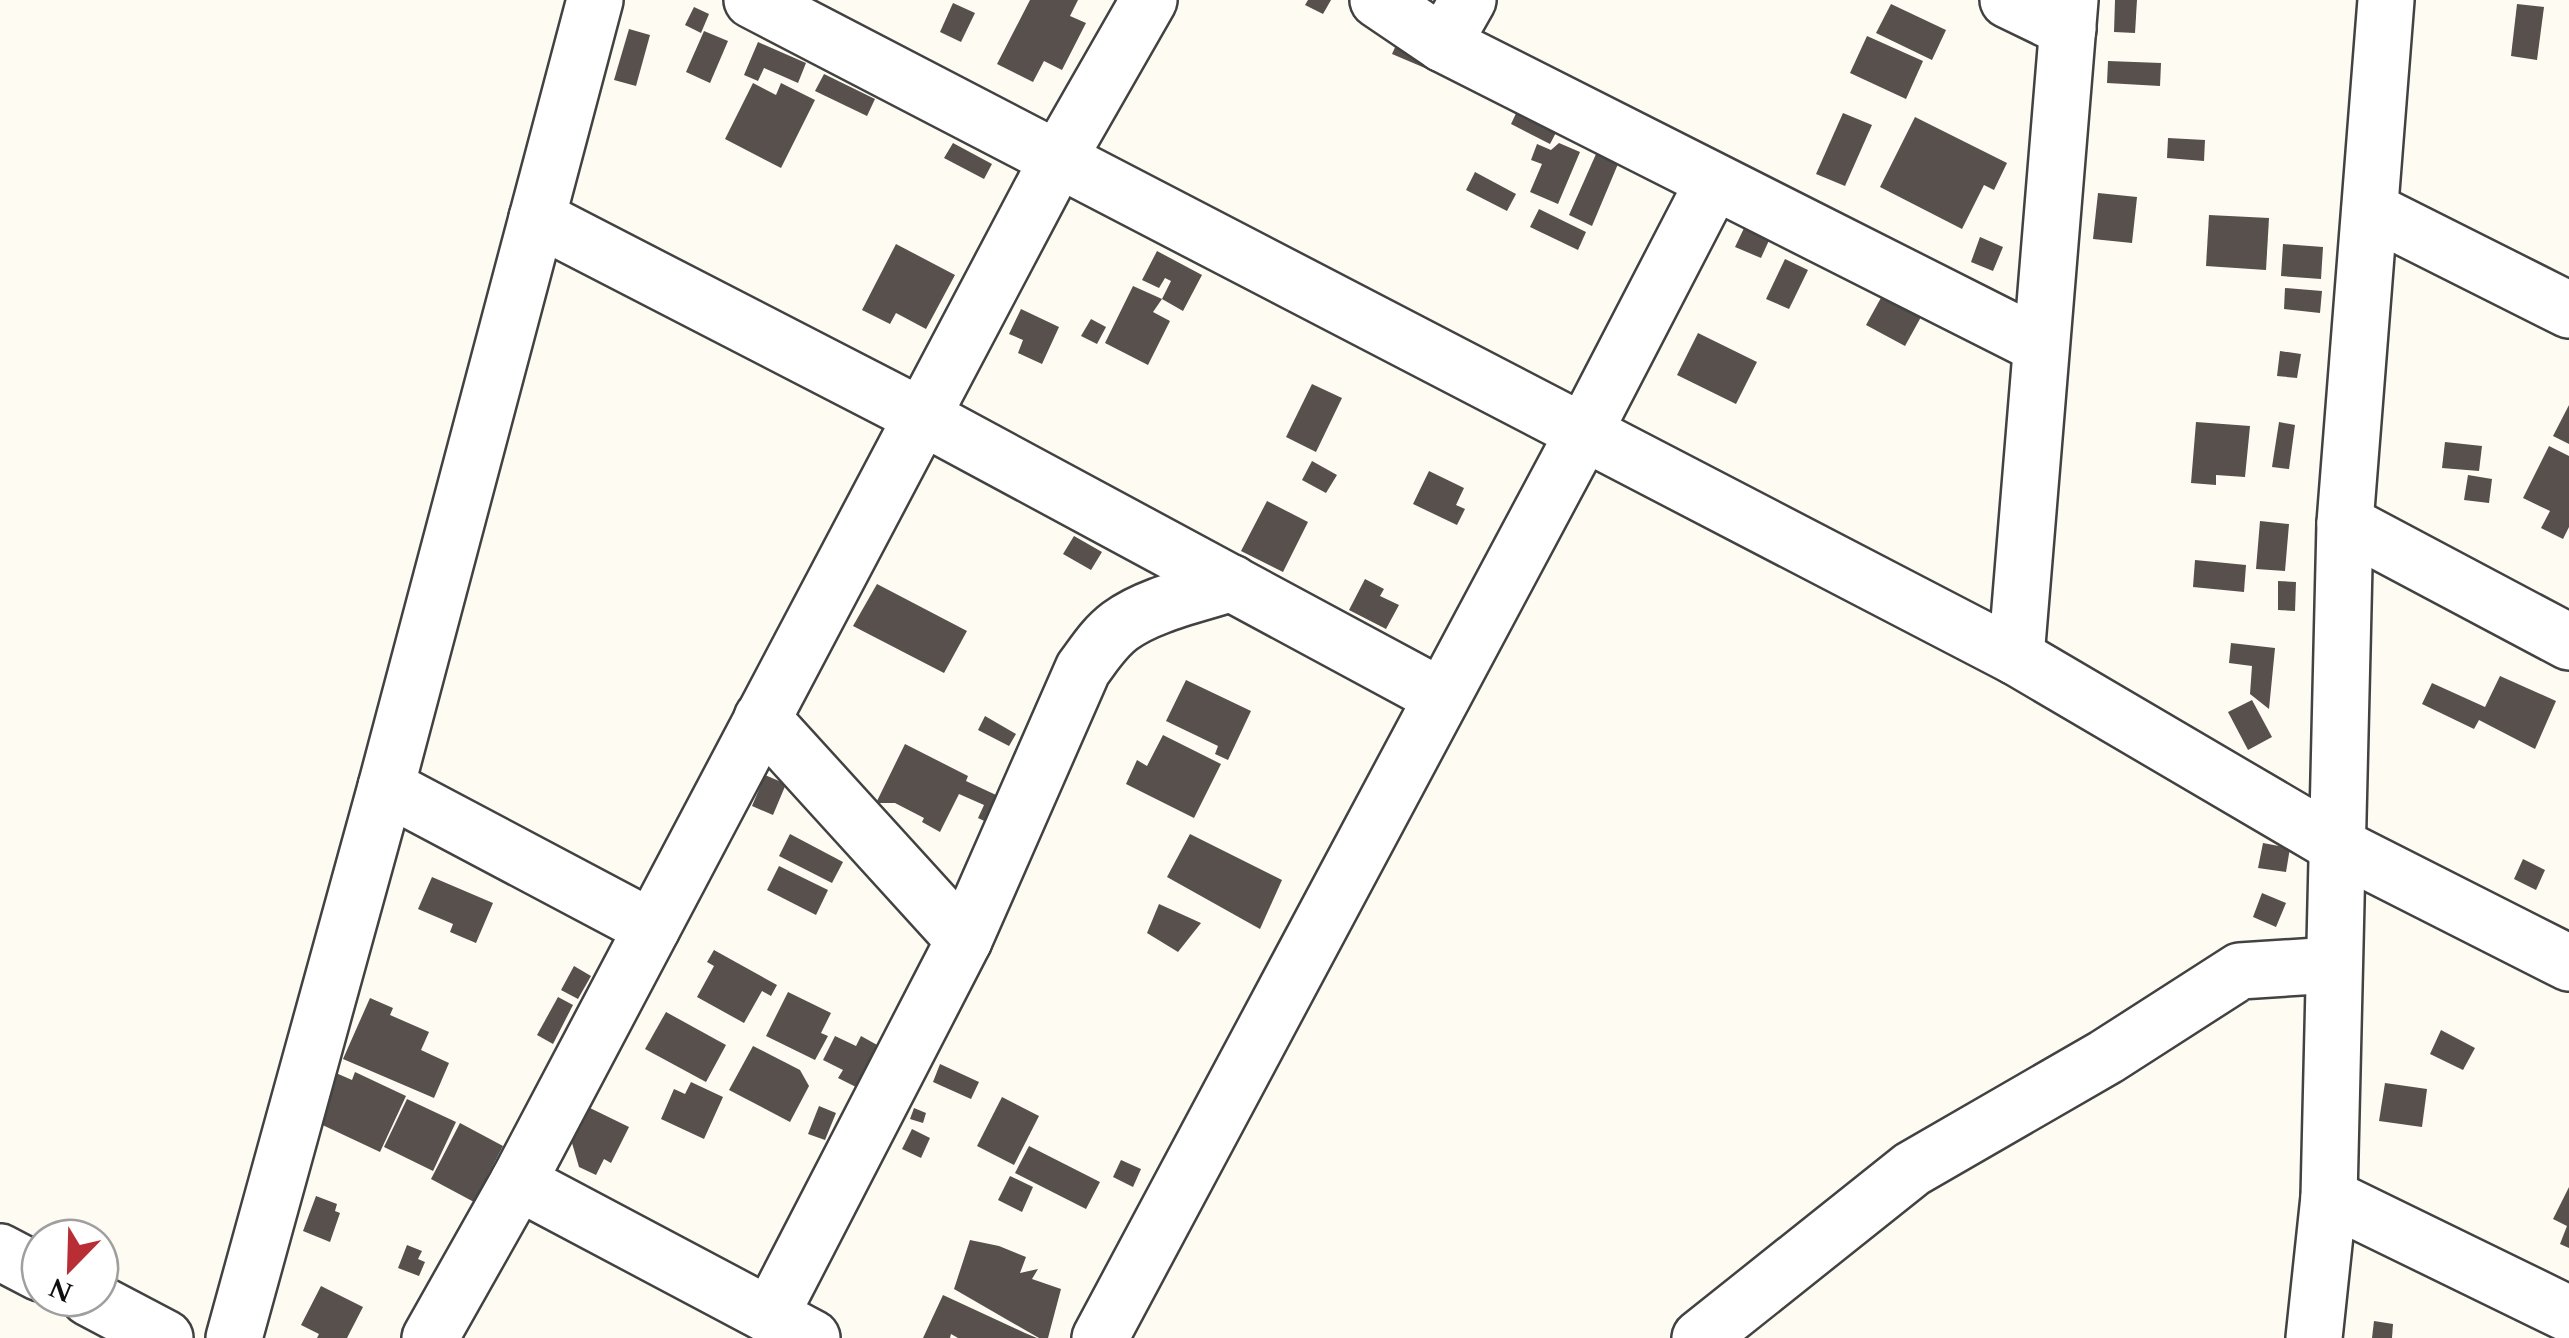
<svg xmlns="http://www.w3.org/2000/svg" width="2569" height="1338" font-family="Spectral,serif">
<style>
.building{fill:#57504c}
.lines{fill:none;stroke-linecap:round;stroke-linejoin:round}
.minor-casing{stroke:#424242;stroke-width:60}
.minor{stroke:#fff;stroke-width:55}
</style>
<rect width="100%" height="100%" fill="#fefcf2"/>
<g class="building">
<polygon points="1030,0 1078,0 1070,16 1086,23 1062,70 1044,61 1033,82 997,64"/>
<polygon points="1308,0 1331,0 1323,14 1305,5"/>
<polygon points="2115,0 2137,0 2135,33 2114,32"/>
<polygon points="953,3 975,13 961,42 940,32"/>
<polygon points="1891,4 1946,30 1932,60 1876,33"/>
<polygon points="2517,4 2544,7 2537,60 2511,56"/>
<polygon points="694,7 709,14 701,33 685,25"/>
<polygon points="629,29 650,35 636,86 614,80"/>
<polygon points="704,31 728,41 710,83 686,72"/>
<polygon points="1401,34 1441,51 1432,71 1392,54"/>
<polygon points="1867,36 1923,61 1906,99 1850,73"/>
<polygon points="758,42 806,63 798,83 764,68 758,81 744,75"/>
<polygon points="2108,61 2161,63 2160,86 2107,83"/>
<polygon points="824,74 875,99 867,116 815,91"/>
<polygon points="753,83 776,95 781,83 815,100 781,168 725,139"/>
<polygon points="1520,105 1560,125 1550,144 1511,124"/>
<polygon points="1843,113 1872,125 1845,186 1816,174"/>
<polygon points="1915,117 2007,163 1994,190 1984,185 1962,229 1880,187"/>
<polygon points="2168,138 2205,140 2204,161 2167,158"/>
<polygon points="953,143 992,164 984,179 944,158"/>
<polygon points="1559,143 1580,152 1558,204 1530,192 1542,164 1531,160 1537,144 1551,150"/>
<polygon points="1596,154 1618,164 1592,226 1569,215"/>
<polygon points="1475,172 1516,194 1507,211 1466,190"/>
<polygon points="2098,193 2137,197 2132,243 2093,239"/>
<polygon points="1539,209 1586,232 1578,250 1530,227"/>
<polygon points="2209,215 2269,218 2266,270 2206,266"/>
<polygon points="1746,224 1771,236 1761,258 1735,247"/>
<polygon points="1980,237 2003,247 1993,271 1971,262"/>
<polygon points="896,244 955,275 926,329 896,313 890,324 862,310"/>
<polygon points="2283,244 2323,247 2321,279 2281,276"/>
<polygon points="1157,251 1202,275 1183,311 1162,299 1171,281 1165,278 1159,288 1142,280"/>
<polygon points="1785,259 1808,270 1789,309 1766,299"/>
<polygon points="1133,286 1162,299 1153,312 1170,321 1148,365 1105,343"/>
<polygon points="2285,288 2322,291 2320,313 2284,309"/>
<polygon points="1882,296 1921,317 1905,346 1866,325"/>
<polygon points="1021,309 1059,327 1042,364 1018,353 1023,340 1009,334"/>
<polygon points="1091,319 1106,327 1097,344 1081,336"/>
<polygon points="1698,333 1757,362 1736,404 1677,375"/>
<polygon points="2280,351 2301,354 2297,378 2277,376"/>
<polygon points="1312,384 1342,398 1316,452 1286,437"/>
<polygon points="2569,405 2569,444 2553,436"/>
<polygon points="2196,422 2250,426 2245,477 2216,475 2216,485 2191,483"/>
<polygon points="2279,422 2295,425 2289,469 2272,467"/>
<polygon points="2445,442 2482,446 2479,471 2442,468"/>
<polygon points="2549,446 2569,456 2569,527 2563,539 2541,528 2550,511 2523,498"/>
<polygon points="1312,461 1337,475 1326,493 1302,480"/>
<polygon points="1429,471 1464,488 1456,505 1465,509 1457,525 1413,504"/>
<polygon points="2468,475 2492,479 2489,503 2464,500"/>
<polygon points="1267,501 1308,522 1283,572 1241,551"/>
<polygon points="2260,521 2289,524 2285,571 2256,569"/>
<polygon points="1074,536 1102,552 1091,570 1063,554"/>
<polygon points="2195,560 2246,565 2244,592 2193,587"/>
<polygon points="1365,579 1384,589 1380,596 1399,605 1386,629 1349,610"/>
<polygon points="2278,581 2296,582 2295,611 2278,610"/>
<polygon points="877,584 967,631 944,673 853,626"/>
<polygon points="2231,643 2275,648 2269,709 2250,694 2252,666 2229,663"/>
<polygon points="2500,676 2556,701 2535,749 2479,720 2474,729 2422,704 2432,683 2485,707"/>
<polygon points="1186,680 1251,711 1228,760 1215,754 1218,746 1166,721"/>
<polygon points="2252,700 2272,737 2248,750 2228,712"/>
<polygon points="985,716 1016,734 1009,746 978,730"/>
<polygon points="1163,735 1221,764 1194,818 1126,784 1137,760 1147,766"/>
<polygon points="905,744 968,776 966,781 1009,801 997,827 978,818 984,805 959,794 940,832 922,822 924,818 895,803 876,803"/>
<polygon points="765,775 786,784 773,815 752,806"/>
<polygon points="790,834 843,862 832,883 779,856"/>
<polygon points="1190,834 1282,880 1260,929 1167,877"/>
<polygon points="2263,843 2290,848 2286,872 2258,868"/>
<polygon points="2523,859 2545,870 2536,890 2514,879"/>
<polygon points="779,866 828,890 816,915 767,890"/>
<polygon points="432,877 493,903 476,943 450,932 453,924 418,909"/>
<polygon points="2262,893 2286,903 2276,927 2253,917"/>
<polygon points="1159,904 1201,923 1178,952 1147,933"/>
<polygon points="714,950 777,985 771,996 762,991 744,1023 697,997 714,966 707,962"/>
<polygon points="574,966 591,976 578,999 561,990"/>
<polygon points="788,992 831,1013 821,1033 828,1036 815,1060 766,1036"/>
<polygon points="558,997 573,1005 553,1044 537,1035"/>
<polygon points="370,998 393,1008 390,1015 429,1032 421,1050 449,1063 434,1098 343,1059"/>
<polygon points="666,1012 726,1045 706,1082 645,1049"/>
<polygon points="2441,1030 2475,1048 2463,1070 2430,1054"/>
<polygon points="835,1036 856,1046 861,1036 879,1046 858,1088 838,1078 843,1070 823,1060"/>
<polygon points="753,1046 800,1070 809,1086 790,1122 729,1090"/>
<polygon points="940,1064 979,1082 971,1099 933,1082"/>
<polygon points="355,1072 406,1096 380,1152 314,1121 336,1073 352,1080"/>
<polygon points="691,1082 723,1097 704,1139 661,1119 674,1089 685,1094"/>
<polygon points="2385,1083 2427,1089 2422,1127 2379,1121"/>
<polygon points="1002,1097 1039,1116 1014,1165 977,1146"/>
<polygon points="407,1099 456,1122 433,1171 384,1147"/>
<polygon points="819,1106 836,1113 825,1140 808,1134"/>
<polygon points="590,1108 629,1127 611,1163 604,1159 596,1175 579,1167 572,1143"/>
<polygon points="914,1108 926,1113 923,1123 910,1119"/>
<polygon points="460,1123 503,1146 474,1202 431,1179"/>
<polygon points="912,1129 930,1138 921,1158 902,1149"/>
<polygon points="1029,1146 1100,1182 1086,1209 1015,1173"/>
<polygon points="1121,1160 1141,1169 1133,1187 1113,1177"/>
<polygon points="1010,1176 1033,1187 1022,1212 998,1200"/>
<polygon points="2569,1187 2569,1248 2560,1244 2567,1226 2553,1219"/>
<polygon points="316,1196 337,1204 335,1211 340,1213 330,1242 303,1231"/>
<polygon points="970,1240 999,1246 1026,1257 1020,1273 1038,1269 1032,1279 1061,1289 1048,1338 1039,1338 954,1289"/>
<polygon points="407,1245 422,1251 418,1259 425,1262 419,1276 398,1268"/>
<polygon points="321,1286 363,1307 347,1338 317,1338 319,1334 301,1325"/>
<polygon points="943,1295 1025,1333 1037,1338 958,1338 951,1334 950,1338 923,1338"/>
<polygon points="2374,1321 2393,1324 2392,1338 2372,1338"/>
</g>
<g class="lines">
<g class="minor-casing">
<g id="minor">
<polyline points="752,0 2016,657 2338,846 2569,963"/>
<polyline points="1378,0 1443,44 2039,345"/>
<polyline points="2008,0 2068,29"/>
<polyline points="1443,44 1468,0"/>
<polyline points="2370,210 2569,310"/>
<polyline points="537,218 921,416 1442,697"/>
<polyline points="2345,523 2569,642"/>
<polyline points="2016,657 2070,0"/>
<polyline points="762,718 964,940"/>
<polyline points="386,787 652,928"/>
<polyline points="518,1182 812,1338"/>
<polyline points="2329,1197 2569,1314"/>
<polyline points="0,1252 40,1273"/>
<polyline points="89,1298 165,1338"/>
<path d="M 770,1316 L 964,940 L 1083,669 C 1095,653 1104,638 1120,626 C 1150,604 1196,595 1232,583"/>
<polyline points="234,1338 386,787 595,0"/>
<polyline points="430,1338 518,1182 1058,159 1149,0"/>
<polyline points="1100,1338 1584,432 1713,183"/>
<polyline points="1700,1338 1912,1169 2106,1057 2240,971 2333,965"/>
<polyline points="2314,1338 2329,1197 2345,523 2386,0"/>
</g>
</g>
<use href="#minor" class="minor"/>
</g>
<g transform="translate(70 1268) rotate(203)"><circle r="48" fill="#ffffff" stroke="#9f9f9f" stroke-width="2.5"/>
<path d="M0-8L18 38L0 25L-18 38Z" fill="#b92d35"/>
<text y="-15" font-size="28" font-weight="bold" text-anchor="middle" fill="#0f0f0f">N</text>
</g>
</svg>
